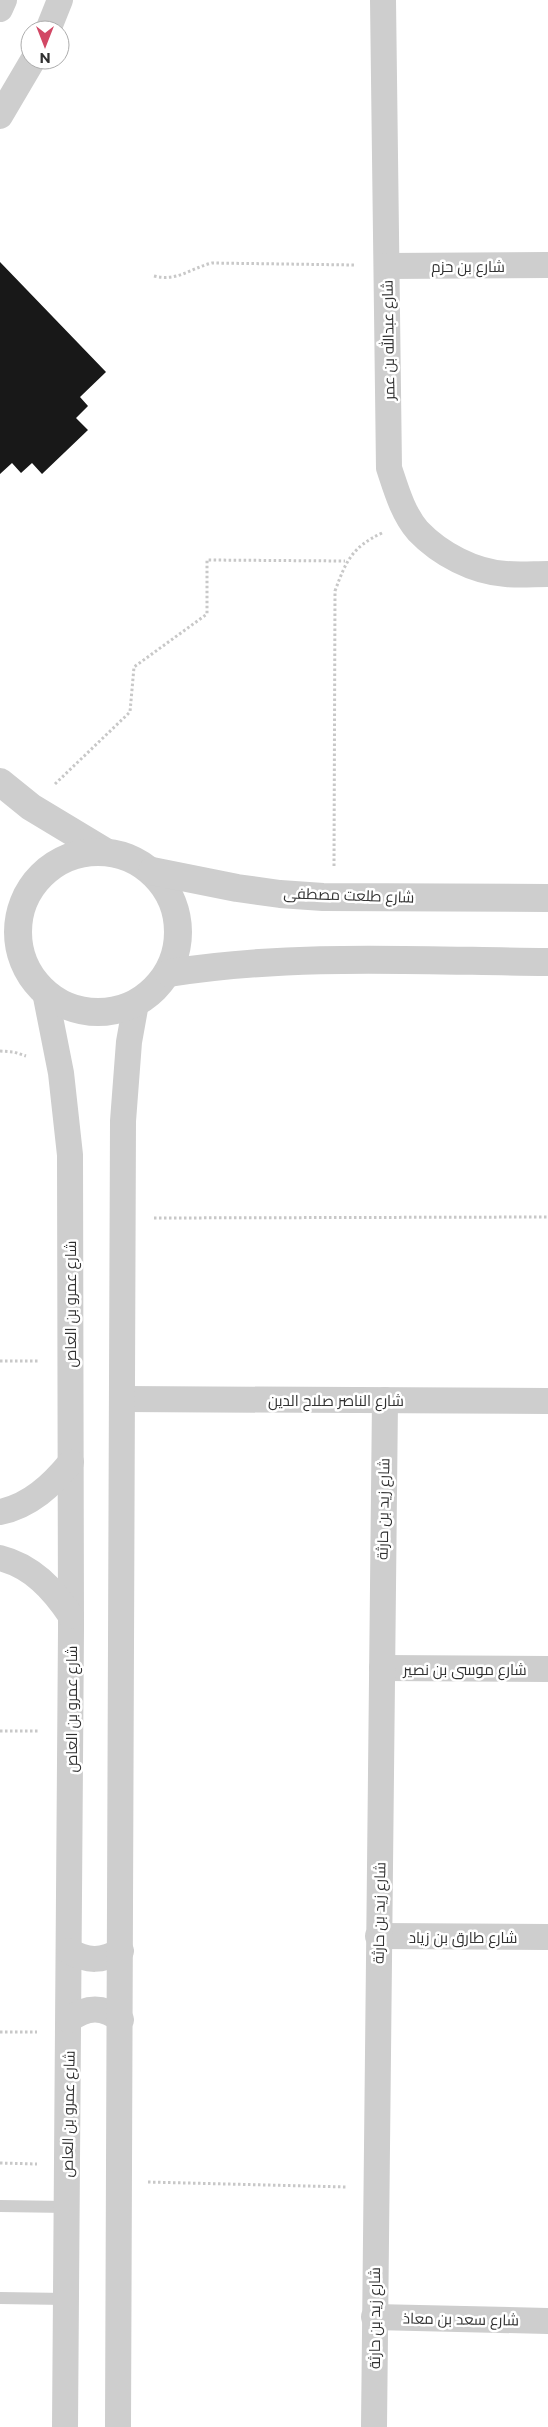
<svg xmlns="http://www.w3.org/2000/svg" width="548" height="2427" font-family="Montserrat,Cairo,sans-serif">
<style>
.building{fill:#181818}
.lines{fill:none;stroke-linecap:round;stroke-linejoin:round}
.path{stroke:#c8c8c8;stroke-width:3;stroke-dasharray:2.5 2.5;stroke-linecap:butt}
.service{stroke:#cecece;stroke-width:12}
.minor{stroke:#cecece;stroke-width:26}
.tertiary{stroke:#cecece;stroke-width:28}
.labels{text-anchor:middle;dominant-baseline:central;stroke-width:5;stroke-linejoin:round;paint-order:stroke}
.street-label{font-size:15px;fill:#313131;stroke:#fff}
</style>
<rect width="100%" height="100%" fill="#fff"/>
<polygon class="building" points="0,262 106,372 80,397 88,406 76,418 88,430 42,474 32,463 21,473 12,463 0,474"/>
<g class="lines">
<g class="path">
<path d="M 154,276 C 177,282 191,268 212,263 L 355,265"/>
<polyline points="55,784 130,712 134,667 207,614 207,560 345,561"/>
<path d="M 334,866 L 335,591 C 346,561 352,547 382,533"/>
<polyline points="0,1051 14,1052 26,1056"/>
<polyline points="154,1218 548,1217"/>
<polyline points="0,1361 39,1361"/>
<polyline points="0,1731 39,1731"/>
<polyline points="0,2032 37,2032"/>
<polyline points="0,2163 37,2164"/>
<polyline points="148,2182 347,2187"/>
</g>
<g class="service">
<polyline points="0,2206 67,2207"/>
<polyline points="0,2298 66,2299"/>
</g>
<g class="minor">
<path d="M 383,0 L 389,468 C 396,489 403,514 418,531 C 440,554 474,572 506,574 C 520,575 534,574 548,574"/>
<polyline points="0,9 4,0"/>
<polyline points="48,30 60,0"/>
<polyline points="0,116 33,60"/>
<polyline points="387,266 548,265"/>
<polyline points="45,992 61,1073 70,1155 71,1629 65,2427"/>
<polyline points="123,1399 548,1401"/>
<path d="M 0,1512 C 30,1506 52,1485 71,1462"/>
<path d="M 0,1558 C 32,1566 53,1589 71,1616"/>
<polyline points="382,1668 548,1669"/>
<polyline points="378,1936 548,1937"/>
<path d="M 69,1951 C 88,1962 102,1961 121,1951"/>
<path d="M 69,2020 C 87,2006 103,2006 121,2020"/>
<polyline points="374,2317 548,2321"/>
<polyline points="118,2427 123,1121 129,1042 136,1003"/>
<polyline points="374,2427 385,1400"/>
</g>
<g class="tertiary">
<polyline points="0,782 31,807 104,851"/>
<circle cx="98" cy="932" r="80"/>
<polyline points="152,871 237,888 280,894 323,897 548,898"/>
<path d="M 169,973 C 294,953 422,961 548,962"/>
</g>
</g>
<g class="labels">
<g class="street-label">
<text x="468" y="266">شارع بن حزم</text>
<text transform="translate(388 340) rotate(-91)">شارع عبدالله بن عمر</text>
<text transform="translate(349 895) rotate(2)">شارع طلعت مصطفى</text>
<text transform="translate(70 1304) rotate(-90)">شارع عمرو بن العاص</text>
<text x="336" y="1400">شارع الناصر صلاح الدين</text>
<text transform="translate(383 1509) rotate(-89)">شارع زيد بن حارثة</text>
<text x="465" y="1669">شارع موسى بن نصير</text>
<text transform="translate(71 1709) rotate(-90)">شارع عمرو بن العاص</text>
<text transform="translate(379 1913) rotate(-89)">شارع زيد بن حارثة</text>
<text x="463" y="1937">شارع طارق بن زياد</text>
<text transform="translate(68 2114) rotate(-89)">شارع عمرو بن العاص</text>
<text transform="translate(374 2318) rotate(-90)">شارع زيد بن حارثة</text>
<text transform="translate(461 2319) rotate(1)">شارع سعد بن معاذ</text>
</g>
</g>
<g transform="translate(45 45) rotate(180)"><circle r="24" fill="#ffffff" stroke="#adadad"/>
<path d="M0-4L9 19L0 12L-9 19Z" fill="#d24865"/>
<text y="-8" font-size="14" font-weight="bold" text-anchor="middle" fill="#313131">N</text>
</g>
</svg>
